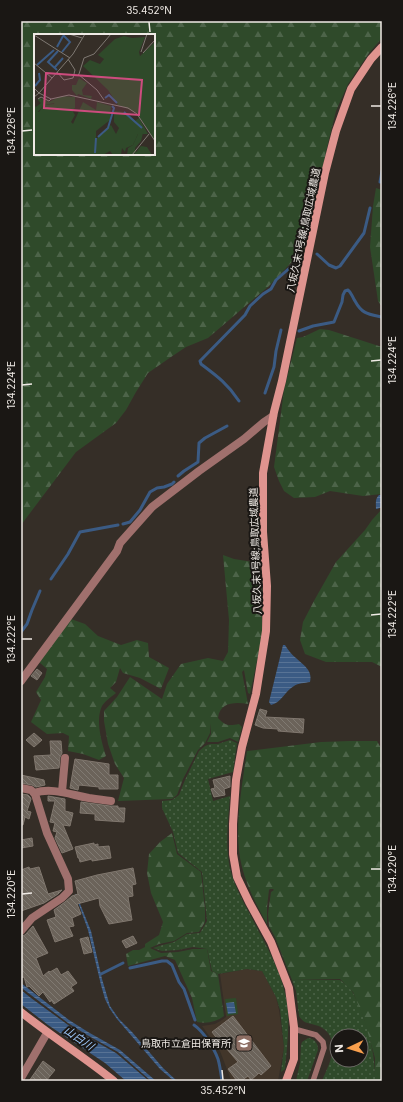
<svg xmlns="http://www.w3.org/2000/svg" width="403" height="1102" font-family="Inter,'Noto Sans JP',sans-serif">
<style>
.built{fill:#42362a}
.grass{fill:url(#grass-dots);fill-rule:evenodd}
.forest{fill:url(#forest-firs);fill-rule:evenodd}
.garden{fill:#2f4a2a}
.water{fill:url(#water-rules)}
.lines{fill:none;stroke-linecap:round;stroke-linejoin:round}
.stream{stroke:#3b5b84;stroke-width:3}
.building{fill:url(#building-back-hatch);stroke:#80776e}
.lane{stroke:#a0706d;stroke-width:5.5}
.street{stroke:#a0706d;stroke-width:8}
.secondary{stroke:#df948f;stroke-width:8}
.ticks{fill:none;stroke:#efeae5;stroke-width:1.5}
.labels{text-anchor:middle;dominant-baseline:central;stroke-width:4;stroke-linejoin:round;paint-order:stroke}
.street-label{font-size:10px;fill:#efeae5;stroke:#1a1714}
.poi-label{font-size:10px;fill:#efeae5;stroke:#1a1714;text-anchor:end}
.water-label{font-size:11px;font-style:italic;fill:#9bc4f7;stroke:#1a1714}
.inset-river{fill:none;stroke:#3b5b84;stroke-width:2}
.inset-road{fill:none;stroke:#7f7973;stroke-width:1}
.view{fill:#cd4c7e;fill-opacity:0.15;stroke:#cd4c7e;stroke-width:2}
.inset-edge{fill:none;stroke:#efeae5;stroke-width:2}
.neatline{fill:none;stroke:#efeae5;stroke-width:1.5}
.ticks-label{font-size:10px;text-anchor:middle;fill:#efeae5}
</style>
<defs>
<pattern id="grass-dots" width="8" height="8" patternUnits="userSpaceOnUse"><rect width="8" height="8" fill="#2f4a2a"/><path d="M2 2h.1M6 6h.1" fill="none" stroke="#4d6449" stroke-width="1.8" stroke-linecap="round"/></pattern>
<pattern id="forest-firs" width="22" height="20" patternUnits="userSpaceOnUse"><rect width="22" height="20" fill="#2f4a2a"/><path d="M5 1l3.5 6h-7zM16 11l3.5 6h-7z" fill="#4d6449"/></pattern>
<pattern id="water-rules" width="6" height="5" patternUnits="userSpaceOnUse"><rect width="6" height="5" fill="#3b5b84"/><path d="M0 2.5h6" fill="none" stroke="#587395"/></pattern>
<pattern id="building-back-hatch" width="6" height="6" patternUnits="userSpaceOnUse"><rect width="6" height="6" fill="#6b635a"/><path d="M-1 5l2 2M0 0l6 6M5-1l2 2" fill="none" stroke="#807a72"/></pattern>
</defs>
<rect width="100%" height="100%" fill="#352e27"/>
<polygon class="built" points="246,969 262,971 276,997 279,1010 284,1047 278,1081 232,1081 231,1080 220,1051 202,1026 215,1024 222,1020 226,1017 220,974"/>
<g class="grass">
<path d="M 230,740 L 237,743 L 233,772 L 208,779 L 213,801 L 230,796 C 228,820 225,845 230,869 C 236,892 249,911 259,932 C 271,954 283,978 287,1003 C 290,1024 287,1048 285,1069 L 281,1072 L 284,1047 L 280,1010 L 276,997 L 262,971 L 247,969 L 218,974 L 212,971 L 207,949 L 193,947 L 178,950 L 162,951 L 153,948 L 159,946 L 174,942 L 187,934 L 200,933 L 207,921 L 202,872 L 178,853 L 173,832 L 162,808 L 162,801 L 172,800 L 179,795 L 185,780 L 199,751 L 205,746 L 210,744 L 218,744 Z"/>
<path d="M 292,980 L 340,980 C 345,984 351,988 353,993 C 366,1017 376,1054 375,1081 L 322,1081 C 328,1066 339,1048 328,1033 C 325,1029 320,1026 315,1025 C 308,1023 303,1023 299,1016 L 296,991 ZM 337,1036 L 361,1036 L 361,1060 L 337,1060 Z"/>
<path d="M 308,1038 C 315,1039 318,1043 318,1050 L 307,1081 L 296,1081 L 300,1063 L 301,1045 L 302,1042 Z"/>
</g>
<g class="forest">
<path d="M 21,21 L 382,21 L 382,38 L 369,53 L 348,84 L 336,111 L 329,139 L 304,249 L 269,286 L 208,338 L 186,347 L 171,357 L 148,373 L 136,392 L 126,410 L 116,423 L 76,452 L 21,525 ZM 35,35 L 154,35 L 154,154 L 35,154 Z"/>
<polygon points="376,188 382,190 382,307 378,301 370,247 373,206"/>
<polygon points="320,329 329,330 382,347 382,494 363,496 330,491 315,497 294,498 284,491 279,481 274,467 284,390 297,338 303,337"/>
<polygon points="382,509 382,667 372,662 326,662 305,654 300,640 303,622 315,599 336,562 365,530 372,520"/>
<path d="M 223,555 L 234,559 L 253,562 L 259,566 L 261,571 L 262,594 L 262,637 L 250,694 L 248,693 L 244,670 L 242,672 L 248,704 C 235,702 220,702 218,718 C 225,726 229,726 239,724 L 242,727 L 238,742 L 230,738 L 218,742 L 207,742 L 211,734 L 210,723 L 210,733 L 205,743 L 198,750 L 183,779 L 177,795 L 172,799 L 118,801 L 124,778 L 115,764 L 108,744 L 104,721 L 104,711 L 117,697 L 130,677 L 162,699 L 167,684 L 181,664 L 208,658 L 223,661 L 228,652 L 229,620 Z"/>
<path d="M 71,619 L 85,624 L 98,636 L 121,645 L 137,640 L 148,643 L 149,657 L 169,668 L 161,689 L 140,678 L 123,673 L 120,668 L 116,682 L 110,688 L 116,693 C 111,697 105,701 102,706 C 95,720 102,743 106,756 L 99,760 L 83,754 L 68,751 L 69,736 L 63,733 L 47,734 L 31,722 L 41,700 L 36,692 L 45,677 L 47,669 L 39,662 Z"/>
<path d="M 350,741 L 377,741 L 382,750 L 382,1081 L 375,1081 L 375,1058 L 364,1019 L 353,992 L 340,979 L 292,980 L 275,937 L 269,926 L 268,914 L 271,892 L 274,890 L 273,889 L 270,889 L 269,890 L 267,907 L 267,924 C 257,906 247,887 242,867 C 233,834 242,785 247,751 L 321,742 Z"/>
<path d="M 172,833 L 177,854 L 201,872 L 205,909 L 205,922 L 199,932 L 187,933 L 174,941 L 159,944 L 150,948 L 161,953 L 178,952 L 193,949 L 207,949 L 211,971 L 218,974 L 224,1016 C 216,1022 207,1024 197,1022 L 192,998 L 175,960 L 165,956 L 128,966 L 126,954 L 133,950 L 139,950 L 145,947 L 145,944 L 159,935 L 163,922 L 151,893 L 147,873 L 149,854 L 160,842 Z"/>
</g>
<polygon class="garden" points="236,998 238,1014 227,1016 225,999"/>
<g class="water">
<path d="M 379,495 L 382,495 L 382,507 L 377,509 L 376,509 C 376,503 375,499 379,495 Z"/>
<path d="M 283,645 L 285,645 C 288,650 292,655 296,658 C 303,665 313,670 310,682 C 305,683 298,683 294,686 C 285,691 281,703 271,705 L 269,702 Z"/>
<polygon points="75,894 76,894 91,931 102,979 110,1006 119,1019 132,1032 163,1068 177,1081 174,1081 160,1069 117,1019 110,1009 105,999 101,985 88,930"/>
<polygon points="21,983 69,1020 88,1032 120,1050 156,1081 151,1081 118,1052 87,1035 68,1023 23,989 21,987"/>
<polygon points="21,990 31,998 75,1030 116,1053 149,1081 126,1081 105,1063 48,1025 21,1004"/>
<polygon points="234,1002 236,1013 228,1014 226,1003"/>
</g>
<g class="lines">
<g class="stream">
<polyline points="380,182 382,171"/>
<polyline points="317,254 329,265 336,268 340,266 364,233 370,208"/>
<path d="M 299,331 L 313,326 L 334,322 L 342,302 L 343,295 L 345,291 L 348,290 C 352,293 352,297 355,301 C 362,314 368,314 382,317"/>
<polyline points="265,393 274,367 276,351 281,330"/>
<path d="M 239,401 C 228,384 217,376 201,364 L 200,361 L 245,315 L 250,306 L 263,294 L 271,289 L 276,280 L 293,265"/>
<polyline points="178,476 184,471 198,462 199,443 205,438 227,426"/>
<polyline points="123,524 130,522 140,510 150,492 157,488 164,487 172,484 174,482"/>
<polyline points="51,579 68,554 80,532 118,525"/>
<polyline points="21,632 27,624 32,610 40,591"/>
<polyline points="130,968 162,961 167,961 172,965 179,982 184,989 195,1020"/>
<polyline points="101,974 123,963"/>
<path d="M 194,1025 C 203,1031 214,1048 218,1059 C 220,1066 221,1074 222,1081"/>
</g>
</g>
<g class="building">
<polygon points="37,669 42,673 37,680 31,676"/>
<polygon points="260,709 267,711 265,717 304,719 303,733 278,731 278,729 263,728 255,725"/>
<polygon points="34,733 42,740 34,747 26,740"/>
<polygon points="50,741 61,741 62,753 60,757 59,768 36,770 34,756 51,755"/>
<polygon points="75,759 109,764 109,775 118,775 118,789 99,789 99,787 79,785 78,790 70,788"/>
<polygon points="21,775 44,780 45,785 36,787 32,785 21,783"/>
<polygon points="230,776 230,787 224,789 225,795 214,797 211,789 215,788 213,780"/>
<polygon points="22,794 28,795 30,797 31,799 27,811 31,812 29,819 25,817 23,825 21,825 21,798"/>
<polygon points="48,796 65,799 65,811 73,813 70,826 63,825 73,849 62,853 55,838 57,832 53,831 55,823 50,822 55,801 48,801"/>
<polygon points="81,802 110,806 118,806 118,808 125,808 124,822 95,820 95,814 80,813"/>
<polygon points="32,838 33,846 21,848 21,840"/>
<polygon points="94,843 94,845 98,844 98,847 109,846 111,858 92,861 92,859 80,862 79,858 78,858 75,847"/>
<polygon points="29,867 30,869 39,867 48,894 62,890 58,894 44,903 21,911 21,870"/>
<polygon points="133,868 136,884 132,885 133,896 128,897 132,920 109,924 100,906 99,898 77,904 81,914 72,918 74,926 69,927 73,936 55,942 47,920 56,917 54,910 65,902 72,896 78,894 75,881 97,875"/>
<polygon points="33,926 48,953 36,958 43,976 49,971 50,972 57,968 61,975 68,971 77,983 71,987 74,991 54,1004 51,1000 50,1002 43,992 39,996 29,986 27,987 24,977 21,978 21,936 25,935"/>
<polygon points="133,936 137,943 126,948 122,941"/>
<polygon points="88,937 92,952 84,954 80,939"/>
<polygon points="233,1016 271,1066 261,1075 259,1073 251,1080 248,1076 241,1081 237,1081 228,1069 238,1062 226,1048 225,1049 212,1032"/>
<polygon points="43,1061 55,1070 46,1081 29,1081"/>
</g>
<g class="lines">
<polyline class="lane" points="294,1029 316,1035 323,1042 324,1048 313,1081"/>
<g class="street">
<polyline points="21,681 117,551 120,543 152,507 199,471 244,439 264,422 273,416"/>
<polyline points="21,788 31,790 35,794 47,833 68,879 69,891 62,898 32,918 21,931"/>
<polyline points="62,792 65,758"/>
<path d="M 34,793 C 52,787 71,795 89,798 C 96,799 103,800 111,801"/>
<polyline points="21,1078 47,1033"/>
</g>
<g class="secondary">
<path d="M 21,1012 C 51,1036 84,1057 114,1081"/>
<polyline points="286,1081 294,1059 294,1027 289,988 271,942 249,902 237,877 233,854 233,824 236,780 242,747 256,694 266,631 267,586 263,532 263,473 274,412 282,381 325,173 336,131 351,89 371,59 382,47"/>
</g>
</g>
<path class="ticks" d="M 149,22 L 150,32M 371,106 L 381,106M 22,131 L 32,130M 371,361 L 381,360M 22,385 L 32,384M 371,615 L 381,614M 22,639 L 32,639M 371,869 L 381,869M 22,894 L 32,893M 222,1070 L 223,1080"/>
<defs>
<g id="school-square" transform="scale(0.9)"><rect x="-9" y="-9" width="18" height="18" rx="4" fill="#8d6e63" stroke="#1a1714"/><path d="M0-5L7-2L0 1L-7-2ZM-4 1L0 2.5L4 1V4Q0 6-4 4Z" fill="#fff"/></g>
</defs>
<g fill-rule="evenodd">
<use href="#school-square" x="244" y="1043"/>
</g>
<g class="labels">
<g class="street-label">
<text transform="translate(303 230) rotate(-78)">八坂久末1号線;鳥取広域農道</text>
<text transform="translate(255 551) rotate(-92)">八坂久末1号線;鳥取広域農道</text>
</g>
<g class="poi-label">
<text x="231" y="1043">鳥取市立倉田保育所</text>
</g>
<g class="water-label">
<text transform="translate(79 1038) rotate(34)">山白川</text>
</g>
</g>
<g transform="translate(34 34)">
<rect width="121" height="121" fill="#352e27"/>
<path d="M 6,64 L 15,68 L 21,65 L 21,69 L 10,71 L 3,79 L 0,78 L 0,71 L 2,73 L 7,69 L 4,66 Z" fill="#2f4a2a"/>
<path d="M 90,2 L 98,4 L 111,3 L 105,18 L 106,22 L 121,8 L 121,107 L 103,79 L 84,71 L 74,56 L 49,32 L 56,26 L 66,30 L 70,25 L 64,21 L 81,5 ZM 45,44 L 53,49 L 48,56 L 49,61 L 58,62 L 57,65 L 44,60 L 43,62 L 38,56 L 38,51 L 42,51 ZM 28,62 L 41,63 L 41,74 L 38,76 L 41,81 L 37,88 L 39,90 L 49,68 L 62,76 L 63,68 L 77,72 L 76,86 L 62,97 L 62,105 L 77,91 L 82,100 L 85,94 L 80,88 L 80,77 L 91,78 L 101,87 L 105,84 L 114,100 L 104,100 L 99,111 L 92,114 L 91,118 L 88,114 L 87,121 L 79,121 L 76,117 L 69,121 L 0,121 L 0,78 L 5,78 L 10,71 L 20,70 L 21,65 ZM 107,112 L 113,113 L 118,121 L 100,121 Z" fill="#2f4a2a"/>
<path d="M 109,99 L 107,107 L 101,114 L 102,119 L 93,121 L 94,114 L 99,111 L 104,100 Z" fill="#2f4a2a"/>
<path class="inset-river" d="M 23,13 L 29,2M 28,18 L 36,8 L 29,1M 3,31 L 20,16M 21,33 L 29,24M 23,36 L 14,28 L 24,17M 1,52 L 6,46 L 5,39M 71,64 L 75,61 L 83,69M 90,78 L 108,94M 64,103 L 74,94 L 80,74 L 78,72M 61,119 L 62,104"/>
<path class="inset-road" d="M 35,0 L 48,4M 0,1 L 36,24M 107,18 L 113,0M 109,19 L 121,6M 0,29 L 18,44M 23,38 L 30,46 L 39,44 L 41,36 L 34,25M 44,40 L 63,56 L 70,66M 45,40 L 50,24 L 60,20 L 77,0M 0,54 L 5,59 L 39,20 L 51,0M 0,63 L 5,59 L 17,65 L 35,61 L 94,74 L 103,80 L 121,107M 4,65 L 7,63 L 15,67 L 17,65M 98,121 L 115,100"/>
<path class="view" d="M 12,39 L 108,46 L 105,81 L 10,74 Z"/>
<rect width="121" height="121" class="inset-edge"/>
</g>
<rect width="403" height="1102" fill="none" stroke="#1a1714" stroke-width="44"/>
<g transform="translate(349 1048) rotate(266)"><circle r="19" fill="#1a1714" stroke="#6f6b68"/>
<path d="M0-3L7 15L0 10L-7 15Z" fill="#f9a04d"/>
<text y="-6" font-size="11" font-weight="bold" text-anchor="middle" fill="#efeae5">N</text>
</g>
<rect x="22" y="22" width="359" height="1058" class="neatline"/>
<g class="ticks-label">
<text x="149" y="14">35.452°N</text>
<text transform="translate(392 106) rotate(-90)" y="4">134.226°E</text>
<text transform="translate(11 131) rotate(-90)" y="4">134.226°E</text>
<text transform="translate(392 360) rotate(-90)" y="4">134.224°E</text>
<text transform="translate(11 385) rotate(-90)" y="4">134.224°E</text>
<text transform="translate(392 614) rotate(-90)" y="4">134.222°E</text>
<text transform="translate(11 639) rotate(-90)" y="4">134.222°E</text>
<text transform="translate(392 869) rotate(-90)" y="4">134.220°E</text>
<text transform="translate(11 894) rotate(-90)" y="4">134.220°E</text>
<text x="223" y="1094">35.452°N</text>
</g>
</svg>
